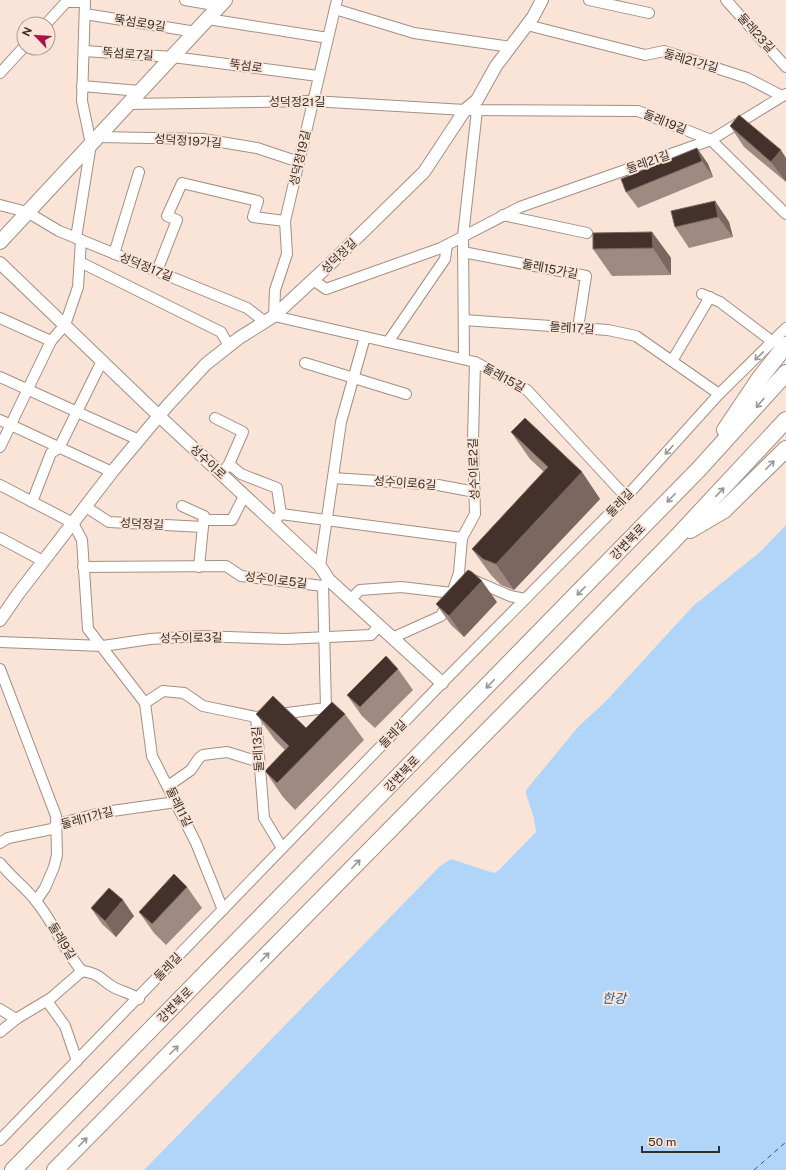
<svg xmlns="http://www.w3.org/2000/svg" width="786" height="1170" font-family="'Public Sans','Noto Sans KR',sans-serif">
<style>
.water{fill:#b1d5f8}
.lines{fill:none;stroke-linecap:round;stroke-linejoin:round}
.ferry{stroke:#275b87;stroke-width:1;stroke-dasharray:5 4;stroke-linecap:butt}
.minor-casing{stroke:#a38f83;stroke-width:12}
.tertiary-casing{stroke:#a38f83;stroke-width:14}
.secondary-casing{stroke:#a38f83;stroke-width:16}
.trunk-casing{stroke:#a38f83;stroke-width:18}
.minor{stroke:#fff;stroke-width:10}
.tertiary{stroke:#fff;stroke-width:12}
.secondary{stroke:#fff;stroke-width:14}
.trunk{stroke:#fff;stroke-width:16}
.wall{fill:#9f8a81}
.shaded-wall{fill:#7b675f}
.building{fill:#44312b;stroke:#7b675f}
.oneway{stroke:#9a9694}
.labels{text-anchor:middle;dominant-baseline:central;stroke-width:4;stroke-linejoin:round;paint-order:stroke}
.street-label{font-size:12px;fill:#352d28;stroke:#fae4d7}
.water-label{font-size:13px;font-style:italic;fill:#275b87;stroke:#fae4d7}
</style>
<rect width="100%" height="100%" fill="#fae4d7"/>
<polygon class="water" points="786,525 786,1170 144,1170 440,866 451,859 494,873 499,870 536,832 534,818 526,794 526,790 578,727 607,700 672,629 693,606 760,552"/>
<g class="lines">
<polyline class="ferry" points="754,1170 786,1142"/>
<g class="minor-casing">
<g id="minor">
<polyline points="185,0 220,6"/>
<polyline points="337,0 285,221 287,254 275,290 274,316 475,362 527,390 626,497"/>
<polyline points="589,0 649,13"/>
<polyline points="726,0 786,67"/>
<polyline points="67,2 85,2 82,101 91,144 76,238"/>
<polyline points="335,9 414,33 511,47"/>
<polyline points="85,14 196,32"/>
<polyline points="208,19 328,38"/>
<polyline points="46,24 68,0"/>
<polyline points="527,25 645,55 664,51 747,78 782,96"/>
<polyline points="84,51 173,57 318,76"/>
<polyline points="0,73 24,47"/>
<polyline points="82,86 140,91"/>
<polyline points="129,104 312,101 465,110 638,111 711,140 786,214"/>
<polyline points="98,137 203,139 257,148 299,162"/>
<polyline points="0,205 27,212 59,231 247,308 265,322"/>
<polyline points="503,215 587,233"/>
<polyline points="463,252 586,276 578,328"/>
<polyline points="114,254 139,172"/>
<polyline points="80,262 221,332 229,346"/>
<polyline points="157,271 177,220 167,216 182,183 258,201 253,217 285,221"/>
<polyline points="313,280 326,289 441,248 520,207 711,140 786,94"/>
<polyline points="702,294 720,302 773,342"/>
<polyline points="0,318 51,341 65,325 78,287 81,240"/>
<polyline points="464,320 608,330 636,336 719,394"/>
<polyline points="388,342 445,259 447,245"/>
<polyline points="464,359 463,236 477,110"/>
<polyline points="672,361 710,297"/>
<polyline points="305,363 406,394"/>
<polyline points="0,377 139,440"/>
<polyline points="215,418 243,432 229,464 226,468"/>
<polyline points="0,420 112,472"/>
<polyline points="0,447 51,341"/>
<polyline points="229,464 241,474 277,488 281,514"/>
<polyline points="333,478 438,485 475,492"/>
<polyline points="0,485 73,523 82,540 88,629 145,703 152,756 196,843 223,910"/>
<polyline points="32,502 51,453 59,448 102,361"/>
<polyline points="182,506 204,516 199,567"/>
<polyline points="86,507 109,522 203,527"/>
<polyline points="204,520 232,520 244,496"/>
<polyline points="273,522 281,514 462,538"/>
<polyline points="0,538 43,561"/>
<polyline points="320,566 341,422 365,337"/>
<polyline points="83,567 226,566 241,576 323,586 328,581"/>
<polyline points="473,580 510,596 525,599"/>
<polyline points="350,600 360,590 401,587 452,593"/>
<polyline points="392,638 441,616 452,593 459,573 462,538 475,514 473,439 475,362"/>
<polyline points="0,642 103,646 150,639 200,636 286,639 371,635 379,626"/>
<polyline points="0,669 56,816 57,855 54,867 45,888 36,901"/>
<polyline points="145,703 163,691 184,693 203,706 256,717"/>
<polyline points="168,786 191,770 199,758 203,755 227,752 259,762"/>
<polyline points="0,843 8,838 52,829 57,824 105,812 176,802"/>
<polyline points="282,848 264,818 256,717 326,708 323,586"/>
<path d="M 0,863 C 11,877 25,887 36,901 C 54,923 63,949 82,971 C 102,974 100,980 115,988 C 123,992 131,993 139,999"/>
<polyline points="47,1001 65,1026 77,1061"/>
<polyline points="0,1009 16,1019"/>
<polyline points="0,1032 16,1019 51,998 82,971"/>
<polyline points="0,1140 442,683 626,497 719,394 786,328"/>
</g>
</g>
<g class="tertiary-casing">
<g id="tertiary">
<polyline points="0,263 159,416 320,566 329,580 442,683"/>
<polyline points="0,620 18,594 112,472 168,405 206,364 239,338 274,316 330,264 424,172 465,110 477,100 496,66 533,17 542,0"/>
</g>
</g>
<g class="secondary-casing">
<polyline id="secondary" points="0,242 225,0"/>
</g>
<g class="trunk-casing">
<g id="trunk">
<polyline points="725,430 760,378 786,345"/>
<polyline points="690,530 724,510 786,449"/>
<polyline points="13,1170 699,469 786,373"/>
<polyline points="55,1170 564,653 674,540 786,420"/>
</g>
</g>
<use href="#minor" class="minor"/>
<use href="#tertiary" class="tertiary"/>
<use href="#secondary" class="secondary"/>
<use href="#trunk" class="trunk"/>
</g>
<g class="wall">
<polygon points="739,115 786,182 744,147 730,126"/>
<polygon points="697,148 708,164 713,177 638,208 626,192"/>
<polygon points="715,201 729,222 733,237 689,248 675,227"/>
<polygon points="652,232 671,258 671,275 612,276 593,249"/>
<polygon points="511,432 582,472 600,499 514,590 501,585 491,575 472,549 544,472 530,459"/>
<polygon points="497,602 464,637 451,625 436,604"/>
<polygon points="398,669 413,690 375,728 362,716 347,695"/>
<polygon points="256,714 306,728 345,714 364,740 295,810 283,797 265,771 285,750 275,740"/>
<polygon points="187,887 202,908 166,945 154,933 139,912"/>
<polygon points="91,908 134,916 116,937 102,924"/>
</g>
<g class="shaded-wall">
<polygon points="697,148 708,164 713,177 702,161"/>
<polygon points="781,150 786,158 786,182 771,162"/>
<polygon points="715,201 729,222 733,237 718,217"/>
<polygon points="652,232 671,258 671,275 653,248"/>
<polygon points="582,472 600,499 514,590 496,564"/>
<polygon points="482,581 497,602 464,637 449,616"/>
<polygon points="123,900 134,916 116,937 105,921"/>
</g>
<g class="building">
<polygon points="739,115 781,150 771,162 730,126"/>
<polygon points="697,148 702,161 626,192 621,179"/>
<polygon points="715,201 718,217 675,227 671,211"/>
<polygon points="652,232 653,248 593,249 593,233"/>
<polygon points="525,418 582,472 496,564 483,559 472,549 548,467 511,432"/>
<polygon points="468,570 472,572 482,581 449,616 436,604"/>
<polygon points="386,656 398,669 360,707 347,695"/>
<polygon points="273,696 306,728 332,702 345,714 277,783 265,771 289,746 256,714"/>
<polygon points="174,874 187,887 152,924 139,912"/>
<polygon points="109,888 123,900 105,921 91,908"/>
</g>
<defs><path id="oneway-shaft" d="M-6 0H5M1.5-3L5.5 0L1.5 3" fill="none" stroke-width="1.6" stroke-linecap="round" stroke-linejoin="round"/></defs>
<g class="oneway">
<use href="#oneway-shaft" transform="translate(759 356) rotate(136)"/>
<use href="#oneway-shaft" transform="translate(760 403) rotate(131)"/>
<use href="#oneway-shaft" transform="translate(669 450) rotate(132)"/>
<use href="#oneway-shaft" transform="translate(770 465) rotate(-45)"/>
<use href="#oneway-shaft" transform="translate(720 492) rotate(-46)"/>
<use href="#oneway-shaft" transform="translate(671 498) rotate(134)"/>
<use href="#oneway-shaft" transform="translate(581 591) rotate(134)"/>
<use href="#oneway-shaft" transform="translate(490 684) rotate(134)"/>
<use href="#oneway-shaft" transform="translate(356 864) rotate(-46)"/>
<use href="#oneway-shaft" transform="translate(265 957) rotate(-46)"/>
<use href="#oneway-shaft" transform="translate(174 1050) rotate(-45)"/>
<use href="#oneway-shaft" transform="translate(83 1142) rotate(-46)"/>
</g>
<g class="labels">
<g class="street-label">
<text transform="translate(140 23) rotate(9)">뚝섬로9길</text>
<text transform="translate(756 33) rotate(48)">둘레23길</text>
<text transform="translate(128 54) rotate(4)">뚝섬로7길</text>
<text transform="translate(691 61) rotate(16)">둘레21가길</text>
<text transform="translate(246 66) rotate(8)">뚝섬로</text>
<text x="297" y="102">성덕정21길</text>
<text transform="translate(665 122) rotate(22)">둘레19길</text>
<text transform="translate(188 141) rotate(4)">성덕정19가길</text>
<text transform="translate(300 158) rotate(-77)">성덕정19길</text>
<text transform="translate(648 162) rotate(-19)">둘레21길</text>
<text transform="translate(339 256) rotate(-44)">성덕정길</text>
<text transform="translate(146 267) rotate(22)">성덕정17길</text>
<text transform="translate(550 269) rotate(11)">둘레15가길</text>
<text transform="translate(572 328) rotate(4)">둘레17길</text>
<text transform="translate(504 378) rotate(29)">둘레15길</text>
<text transform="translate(208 462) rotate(43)">성수이로</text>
<text transform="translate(474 469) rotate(-92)">성수이로2길</text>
<text transform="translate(405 483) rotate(4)">성수이로6길</text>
<text transform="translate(620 503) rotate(-46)">둘레길</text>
<text transform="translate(142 524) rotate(3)">성덕정길</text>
<text transform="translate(628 542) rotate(-46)">강변북로</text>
<text transform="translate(276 580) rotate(7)">성수이로5길</text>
<text transform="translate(191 638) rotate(-1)">성수이로3길</text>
<text transform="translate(393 734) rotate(-46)">둘레길</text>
<text transform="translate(258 749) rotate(-94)">둘레13길</text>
<text transform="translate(402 774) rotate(-46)">강변북로</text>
<text transform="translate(179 807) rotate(64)">둘레11길</text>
<text transform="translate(87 818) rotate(-15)">둘레11가길</text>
<text transform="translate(62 941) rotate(59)">둘레9길</text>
<text transform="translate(168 967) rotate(-46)">둘레길</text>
<text transform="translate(175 1005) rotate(-45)">강변북로</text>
</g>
<g class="water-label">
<text x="614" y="998">한강</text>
</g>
</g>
<g transform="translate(36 36) rotate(295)"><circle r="19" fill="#fae4d7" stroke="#ab9b91"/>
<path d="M0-3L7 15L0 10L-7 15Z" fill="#a7144c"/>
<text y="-6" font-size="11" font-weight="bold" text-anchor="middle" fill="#352d28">N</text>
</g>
<path d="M642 1146v6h77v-6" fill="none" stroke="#352d28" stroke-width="2"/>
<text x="648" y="1146" font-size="12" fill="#352d28" stroke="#fae4d7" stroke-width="3" paint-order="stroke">50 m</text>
</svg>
